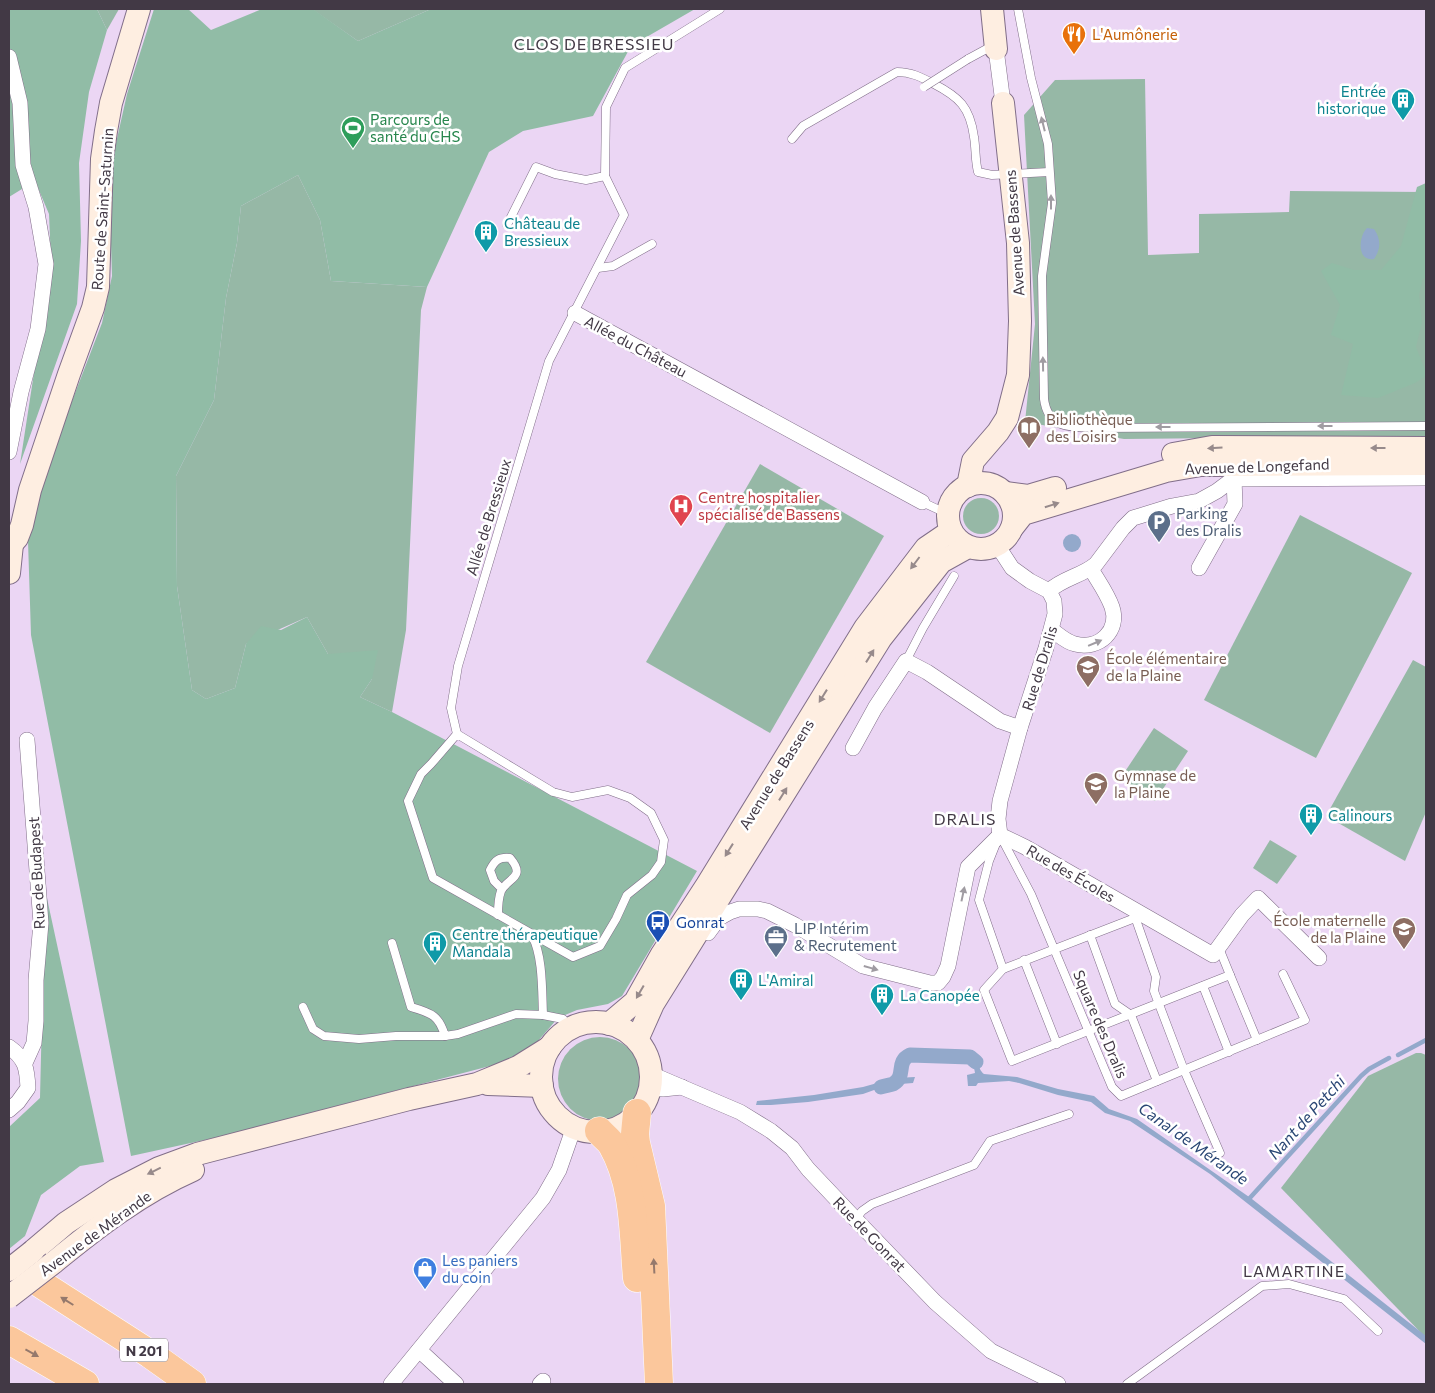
<svg xmlns="http://www.w3.org/2000/svg" width="1435" height="1393" font-family="Commissioner,sans-serif">
<style>
.green{fill:#96b8a6}
.forest{fill:#91bca6}
.water{fill:#93a9cb}
.lines{fill:none;stroke-linecap:round;stroke-linejoin:round}
.stream{stroke:#93a9cb;stroke-width:4.5}
.canal{stroke:#93a9cb;stroke-width:15}
.lane-casing{stroke:#816e89;stroke-width:9}
.street-casing{stroke:#816e89;stroke-width:16}
.secondary-casing{stroke:#816e89;stroke-width:24}
.highway-casing{stroke:#fff;stroke-width:29}
.lane{stroke:#fff;stroke-width:8}
.street{stroke:#fff;stroke-width:15}
.secondary{stroke:#feeee1;stroke-width:22}
.highway{stroke:#fbc79c;stroke-width:28}
.lane-bridge-casing{stroke:#816e89;stroke-width:9;stroke-linecap:butt}
.secondary-bridge-casing{stroke:#816e89;stroke-width:24;stroke-linecap:butt}
.lane-bridge{stroke:#fff;stroke-width:8}
.secondary-bridge{stroke:#feeee1;stroke-width:22}
.oneway{fill:#a09ca2}
.oneway2{fill:#978a8b}
.oneway3{fill:#95796c}
.labels{text-anchor:middle;dominant-baseline:central;stroke-width:5;stroke-linejoin:round;paint-order:stroke}
.shield{fill:#fff;stroke:#7b747d;stroke-width:1}
.shield-label{font-size:14px;font-weight:bold;fill:#423945}
.food-label{font-size:15px;fill:#c56008;stroke:#fff;text-anchor:start}
.culture-label{font-size:15px;fill:#0d838f;stroke:#fff;text-anchor:start}
.leisure-label{font-size:15px;fill:#27864d;stroke:#fff;text-anchor:start}
.street-label{font-size:15px;fill:#423945;stroke:#fff}
.education-label{font-size:15px;fill:#785e54;stroke:#fff;text-anchor:start}
.health-label{font-size:15px;fill:#be3a42;stroke:#fff;text-anchor:start}
.service-label{font-size:15px;fill:#4e5e75;stroke:#fff;text-anchor:start}
.transit-label{font-size:15px;fill:#164399;stroke:#fff;text-anchor:start}
.shop-label{font-size:15px;fill:#366cbe;stroke:#fff;text-anchor:start}
.neighbourhood-label{font-size:16px;letter-spacing:1px;fill:#423945;stroke:#fff}
.water-label{font-size:16px;font-style:italic;fill:#294674;stroke:#fff}
</style>
<rect width="100%" height="100%" fill="#ebd6f4"/>
<g class="green">
<polygon points="97,9 119,9 107,30"/>
<polygon points="312,9 431,9 358,41"/>
<polygon points="1145,79 1148,255 1199,253 1199,214 1289,212 1290,191 1426,192 1426,436 1124,439 1025,422 1035,324 1024,115 1055,80"/>
<polygon points="298,175 320,220 331,281 427,287 421,310 406,630 392,712 360,697 372,679 328,654 307,617 246,644 235,688 206,699 192,690 177,586 176,476 214,400 226,298 237,243 241,206"/>
<polygon points="760,464 884,536 770,733 646,662"/>
<circle cx="981" cy="516" r="18"/>
<polygon points="1300,515 1412,573 1316,758 1204,700"/>
<polygon points="1413,660 1426,667 1426,812 1405,861 1326,816"/>
<polygon points="1154,728 1188,751 1155,801 1120,779"/>
<polygon points="1270,840 1297,856 1277,884 1253,868"/>
<circle cx="600" cy="1079" r="42"/>
<polygon points="1416,1053 1421,1053 1426,1055 1426,1338 1281,1188 1368,1076"/>
</g>
<g class="forest">
<polygon points="9,9 97,9 107,30 89,92 79,163 81,241 77,304 20,464 51,262 49,214 35,181 9,197"/>
<polygon points="154,9 188,9 211,30 262,9 313,9 358,41 431,9 695,9 631,46 593,116 523,131 489,152 427,287 331,281 320,220 298,175 241,206 237,243 226,298 214,400 176,476 177,586 192,690 206,699 235,688 246,644 261,626 281,630 307,617 328,654 378,650 372,679 360,697 392,712 697,871 622,996 608,1004 577,1010 558,1018 524,1057 223,1136 131,1156 31,635 28,541 37,492 102,323 112,276 110,211 112,161 127,94"/>
<polygon points="1426,183 1426,279 1423,278 1419,295 1422,322 1416,347 1426,372 1426,376 1415,383 1378,398 1341,395 1353,344 1331,335 1340,305 1321,271 1332,263 1354,270 1381,270 1401,246 1417,187"/>
<polygon points="45,889 104,1162 80,1166 41,1195 25,1236 9,1249 9,1127 40,1098"/>
</g>
<g class="water">
<path d="M 1367,228 L 1374,229 C 1381,239 1381,249 1374,259 C 1357,262 1358,237 1367,228 Z"/>
<circle cx="1072" cy="543" r="9"/>
<path d="M 958,1055 L 971,1055 C 981,1063 977,1068 984,1074 L 1017,1077 L 1058,1089 L 1094,1096 L 1109,1109 L 1137,1119 L 1252,1199 L 1426,1336 L 1426,1344 L 1210,1174 L 1130,1121 L 1105,1113 L 1091,1102 L 1058,1095 L 1019,1083 L 1009,1081 L 978,1083 L 976,1086 L 968,1086 L 967,1075 L 975,1073 L 973,1062 L 971,1059 L 955,1059 L 955,1057 Z"/>
<polygon points="915,1077 913,1083 888,1085 863,1094 808,1102 771,1105 756,1105 757,1101 814,1095 863,1087 895,1078"/>
</g>
<g class="lines">
<g class="stream">
<polyline points="1398,1055 1426,1040"/>
<polyline points="1248,1200 1361,1076 1369,1069 1389,1058"/>
</g>
<path class="canal" d="M 881,1087 C 884,1086 890,1085 893,1084 C 907,1076 895,1062 910,1055 L 970,1057 L 976,1062"/>
<g class="lane-casing">
<g id="lane">
<path d="M 1018,9 L 1031,78 L 1048,144 L 1052,203 L 1042,276 L 1044,399 C 1048,430 1072,427 1097,428 L 1426,426"/>
<polyline points="968,59 992,46"/>
<path d="M 792,139 L 803,126 L 897,72 C 911,72 921,77 934,84 C 959,97 970,107 974,137 C 976,149 975,160 978,172 L 992,175 L 1049,172"/>
<polyline points="507,225 536,167 555,174 586,180 605,176"/>
<polyline points="598,268 613,266 652,244"/>
<polyline points="922,502 948,514"/>
<polyline points="906,661 923,628 954,576"/>
<polyline points="457,734 451,708 458,666 549,361 624,215 605,176 606,107 625,68 720,9"/>
<polygon points="457,734 553,792 572,797 608,790 630,798 651,813 664,840 661,862 652,875 627,895 616,919 600,946 573,957 433,878 408,801 421,774 431,764"/>
<polyline points="1002,839 1031,894 1112,1087 1121,1096 1305,1020 1283,974"/>
<polyline points="995,846 989,861 979,900 1003,969"/>
<polyline points="1134,914 1156,977 1154,991 1184,1070 1220,1153"/>
<path d="M 498,915 C 498,907 498,899 501,891 C 507,878 527,878 510,858 C 499,857 495,860 490,870 L 494,881 L 502,889"/>
<polyline points="1135,918 1003,969 984,990 1012,1061 1230,975 1219,948"/>
<polyline points="1090,935 1115,1004 1131,1015 1157,1081"/>
<path d="M 532,936 C 543,955 542,992 543,1015"/>
<path d="M 392,943 L 411,1007 C 431,1013 439,1015 445,1036 L 458,1034 L 516,1014 L 543,1015 L 563,1019 L 570,1028"/>
<polyline points="1024,960 1057,1044"/>
<polyline points="1230,975 1257,1040"/>
<polyline points="1203,986 1229,1052"/>
<polyline points="303,1007 313,1029 324,1036 359,1039 396,1036 445,1036"/>
<polyline points="855,1220 862,1211 872,1204 974,1165 990,1141 1069,1114"/>
<polyline points="1127,1384 1262,1286 1289,1284 1344,1299 1378,1331"/>
</g>
</g>
<g class="street-casing">
<g id="street">
<polyline points="996,49 1003,103"/>
<polyline points="9,57 20,103 23,165 36,207 46,264 38,329 21,392 9,452"/>
<polyline points="575,313 922,502"/>
<polyline points="997,545 1012,568 1030,581 1049,591 1054,601 1055,614 1046,648 1020,728 1000,801 998,819 1000,835 1025,847 1213,955 1242,915 1258,898 1319,958"/>
<polyline points="1199,568 1235,504 1234,479"/>
<path d="M 1049,591 C 1063,578 1082,576 1096,564 L 1123,528 L 1133,518 L 1172,506 L 1199,501 L 1217,491 L 1233,479 L 1426,478"/>
<path d="M 1052,630 C 1059,635 1066,642 1075,644 C 1099,650 1120,631 1112,607 C 1107,593 1098,581 1091,569"/>
<polyline points="853,748 875,708 906,661 927,672 1000,721 1020,728"/>
<polyline points="708,933 719,918 730,912 739,909 758,909 767,911 795,925 863,966 930,983 938,983 943,977 948,966 968,867 1000,835"/>
<path d="M 9,1047 C 26,1059 27,1069 28,1088 L 18,1102 L 9,1110"/>
<polyline points="25,1063 34,1043 36,1021 36,980 41,923 27,740"/>
<polyline points="651,1074 740,1112 771,1131 792,1148 808,1169 860,1224 935,1302 991,1351 1058,1384"/>
<polyline points="650,1088 663,1089 682,1087"/>
<polyline points="419,1350 456,1384"/>
<polyline points="391,1384 543,1198 559,1170 574,1127"/>
<polyline points="540,1384 543,1381"/>
</g>
</g>
<g class="secondary-casing">
<g id="secondary">
<polyline points="992,9 996,49"/>
<polyline points="1173,454 1212,447 1426,448"/>
<circle cx="981" cy="516" r="33"/>
<polyline points="968,486 973,461 998,432 1007,418 1018,375 1020,321 1018,243 1003,103"/>
<polyline points="1005,493 1028,496 1055,488"/>
<polyline points="1012,528 1023,514 1166,471 1201,465 1426,464"/>
<polyline points="9,547 17,538 22,525 30,490 69,374 93,308 98,287 102,159 106,131 111,103 139,9"/>
<polyline points="9,573 12,544"/>
<circle cx="596" cy="1077" r="55"/>
<polyline points="609,1024 635,1002 662,954 707,885 865,628 926,548 951,531"/>
<polyline points="637,1040 653,1004 881,638 941,562 968,547"/>
<polyline points="488,1084 542,1086"/>
<polyline points="33,1251 66,1223 116,1190 159,1168 197,1154 409,1099 477,1084 518,1067 550,1047"/>
<path d="M 53,1263 C 97,1227 141,1193 193,1170"/>
</g>
</g>
<g class="highway-casing">
<g id="highway">
<polyline points="637,1113 635,1134 636,1143 651,1206 659,1384"/>
<path d="M 599,1131 C 603,1136 609,1140 612,1145 C 635,1185 633,1234 637,1278"/>
<polyline points="41,1284 150,1354 192,1384"/>
<polyline points="9,1340 85,1384"/>
</g>
</g>
<use href="#lane" class="lane"/>
<use href="#street" class="street"/>
<use href="#secondary" class="secondary"/>
<use href="#highway" class="highway"/>
<g class="lane-bridge-casing">
<polyline id="lane-bridge" points="924,87 968,59"/>
</g>
<g class="secondary-bridge-casing">
<g id="secondary-bridge">
<polyline points="9,1270 33,1251"/>
<polyline points="9,1297 53,1263"/>
</g>
</g>
<use href="#lane-bridge" class="lane-bridge"/>
<use href="#secondary-bridge" class="secondary-bridge"/>
</g>
<defs><path id="oneway-solid" d="M-6-.8H1V-3.2L6.5 0L1 3.2V.8H-6Z" transform="scale(1.25)"/></defs>
<g class="oneway">
<use href="#oneway-solid" transform="translate(1043 124) rotate(-104)"/>
<use href="#oneway-solid" transform="translate(1051 202) rotate(-90)"/>
<use href="#oneway-solid" transform="translate(1043 364) rotate(-91)"/>
<use href="#oneway-solid" transform="translate(1325 426) rotate(180)"/>
<use href="#oneway-solid" transform="translate(1163 427) rotate(-180)"/>
<use href="#oneway-solid" transform="translate(1095 643) rotate(-23)"/>
<use href="#oneway-solid" transform="translate(963 894) rotate(-78)"/>
<use href="#oneway-solid" transform="translate(871 968) rotate(16)"/>
</g>
<g class="oneway2">
<use href="#oneway-solid" transform="translate(1215 448) rotate(177)"/>
<use href="#oneway-solid" transform="translate(1378 448) rotate(-180)"/>
<use href="#oneway-solid" transform="translate(1052 505) rotate(-17)"/>
<use href="#oneway-solid" transform="translate(915 563) rotate(127)"/>
<use href="#oneway-solid" transform="translate(870 656) rotate(-58)"/>
<use href="#oneway-solid" transform="translate(823 696) rotate(122)"/>
<use href="#oneway-solid" transform="translate(783 794) rotate(-58)"/>
<use href="#oneway-solid" transform="translate(729 850) rotate(122)"/>
<use href="#oneway-solid" transform="translate(640 992) rotate(120)"/>
<use href="#oneway-solid" transform="translate(154 1171) rotate(154)"/>
</g>
<g class="oneway3">
<use href="#oneway-solid" transform="translate(654 1266) rotate(-93)"/>
<use href="#oneway-solid" transform="translate(67 1301) rotate(-148)"/>
<use href="#oneway-solid" transform="translate(32 1353) rotate(29)"/>
</g>
<defs>
<g id="restaurant-pin" transform="scale(1.25)"><path d="M0 17L-7.5 6A9.5 9.5 0 1 1 7.5 6Z" fill="#e8710a" stroke="#fff"/><path d="M-5-6h1v4h1v-4h1v4h1v-4h1v5L-1.5 .5V6h-2V.5L-5-1ZM5-6V6H3V1.5H1.5Q1.5-4 5-6Z" fill="#fff"/></g>
<g id="building-pin" transform="scale(1.25)"><path d="M0 17L-7.5 6A9.5 9.5 0 1 1 7.5 6Z" fill="#0f9aa8" stroke="#fff"/><path d="M-4-6H4V6H1V3H-1V6H-4ZM-2.5-4.3h1.7v1.8h-1.7ZM.8-4.3h1.7v1.8H.8ZM-2.5-1h1.7V.8h-1.7ZM.8-1h1.7V.8H.8Z" fill="#fff"/></g>
<g id="stadium-pin" transform="scale(1.25)"><path d="M0 17L-7.5 6A9.5 9.5 0 1 1 7.5 6Z" fill="#2e9e5b" stroke="#fff"/><path d="M0-5a6.5 5 0 1 0 0 10a6.5 5 0 1 0 0-10ZM-3.5-1.8h7v3.6h-7Z" fill="#fff"/></g>
<g id="library-pin" transform="scale(1.25)"><path d="M0 17L-7.5 6A9.5 9.5 0 1 1 7.5 6Z" fill="#8d6e63" stroke="#fff"/><path d="M-6-4Q-3-5.5-.7-3.5V5Q-3 3-6 4ZM6-4Q3-5.5 .7-3.5V5Q3 3 6 4Z" fill="#fff"/></g>
<g id="hospital-pin" transform="scale(1.25)"><path d="M0 17L-7.5 6A9.5 9.5 0 1 1 7.5 6Z" fill="#e0444e" stroke="#fff"/><path d="M-5-5h3v3.5h4V-5h3V5h-3V1.5h-4V5h-3Z" fill="#fff"/></g>
<g id="parking-pin" transform="scale(1.25)"><path d="M0 17L-7.5 6A9.5 9.5 0 1 1 7.5 6Z" fill="#5c6f8a" stroke="#fff"/><path d="M-3.5-5.5H1a3.5 3.5 0 0 1 0 7H-1V5.5H-3.5ZM-1-3.4V-.6H.8a1.4 1.4 0 0 0 0-2.8Z" fill="#fff"/></g>
<g id="school-pin" transform="scale(1.25)"><path d="M0 17L-7.5 6A9.5 9.5 0 1 1 7.5 6Z" fill="#8d6e63" stroke="#fff"/><path d="M0-5L7-2L0 1L-7-2ZM-4 1L0 2.5L4 1V4Q0 6-4 4Z" fill="#fff"/></g>
<g id="bus-pin" transform="scale(1.25)"><path d="M0 17L-7.5 6A9.5 9.5 0 1 1 7.5 6Z" fill="#1a4fb4" stroke="#fff"/><path d="M-5-6H5V4H4V6H2V4H-2V6H-4V4H-5ZM-3.5-4V0h7V-4ZM-3.5 1.2v1.5H-2V1.2ZM2 1.2v1.5H3.5V1.2Z" fill="#fff"/></g>
<g id="office-pin" transform="scale(1.25)"><path d="M0 17L-7.5 6A9.5 9.5 0 1 1 7.5 6Z" fill="#5c6f8a" stroke="#fff"/><path d="M-6-3h4V-5.5h4V-3h4V5H-6ZM-1-4.5V-3h2v-1.5ZM-6 0V1H6V0Z" fill="#fff"/></g>
<g id="shop-pin" transform="scale(1.25)"><path d="M0 17L-7.5 6A9.5 9.5 0 1 1 7.5 6Z" fill="#3f7fe0" stroke="#fff"/><path d="M-5-2.5h2.3a2.7 3.5 0 0 1 5.4 0H5L5.5 6h-11ZM-1.5-2.5h3a1.5 2.3 0 0 0-3 0Z" fill="#fff"/></g>
</defs>
<g fill-rule="evenodd">
<use href="#restaurant-pin" x="1074" y="34"/>
<use href="#building-pin" x="1403" y="100"/>
<use href="#stadium-pin" x="353" y="128"/>
<use href="#building-pin" x="486" y="232"/>
<use href="#library-pin" x="1029" y="428"/>
<use href="#hospital-pin" x="681" y="506"/>
<use href="#parking-pin" x="1159" y="522"/>
<use href="#school-pin" x="1088" y="667"/>
<use href="#school-pin" x="1096" y="784"/>
<use href="#building-pin" x="1311" y="815"/>
<use href="#bus-pin" x="658" y="922"/>
<use href="#school-pin" x="1404" y="929"/>
<use href="#office-pin" x="776" y="937"/>
<use href="#building-pin" x="435" y="943"/>
<use href="#building-pin" x="741" y="980"/>
<use href="#building-pin" x="882" y="995"/>
<use href="#shop-pin" x="425" y="1269"/>
</g>
<g class="labels">
<rect class="shield" x="120" y="1338.5" width="48" height="23" rx="4"/>
<g class="shield-label">
<text x="144" y="1350">N 201</text>
</g>
<g class="food-label">
<text x="1092" y="34">L'Aumônerie</text>
</g>
<g class="culture-label">
<text x="1386" y="91" text-anchor="end">Entrée<tspan x="1386" dy="17">historique</tspan></text>
<text x="504" y="223">Château de<tspan x="504" dy="17">Bressieux</tspan></text>
<text x="1328" y="815">Calinours</text>
<text x="452" y="934">Centre thérapeutique<tspan x="452" dy="17">Mandala</tspan></text>
<text x="758" y="980">L'Amiral</text>
<text x="900" y="995">La Canopée</text>
</g>
<g class="leisure-label">
<text x="370" y="119">Parcours de<tspan x="370" dy="17">santé du CHS</tspan></text>
</g>
<g class="street-label">
<text transform="translate(102 209) rotate(-86)">Route de Saint-Saturnin</text>
<text transform="translate(1014 233) rotate(-94)">Avenue de Bassens</text>
<text transform="translate(636 346) rotate(28)">Allée du Château</text>
<text transform="translate(1257 466) rotate(-2)">Avenue de Longefand</text>
<text transform="translate(488 517) rotate(-73)">Allée de Bressieux</text>
<text transform="translate(1039 668) rotate(-73)">Rue de Dralis</text>
<text transform="translate(776 774) rotate(-58)">Avenue de Bassens</text>
<text transform="translate(36 873) rotate(-93)">Rue de Budapest</text>
<text transform="translate(1071 873) rotate(30)">Rue des Écoles</text>
<text transform="translate(1101 1024) rotate(67)">Square des Dralis</text>
<text transform="translate(95 1233) rotate(-36)">Avenue de Mérande</text>
<text transform="translate(870 1234) rotate(46)">Rue de Gonrat</text>
</g>
<g class="education-label">
<text x="1046" y="419">Bibliothèque<tspan x="1046" dy="17">des Loisirs</tspan></text>
<text x="1106" y="658">École élémentaire<tspan x="1106" dy="17">de la Plaine</tspan></text>
<text x="1114" y="775">Gymnase de<tspan x="1114" dy="17">la Plaine</tspan></text>
<text x="1386" y="920" text-anchor="end">École maternelle<tspan x="1386" dy="17">de la Plaine</tspan></text>
</g>
<g class="health-label">
<text x="698" y="497">Centre hospitalier<tspan x="698" dy="17">spécialisé de Bassens</tspan></text>
</g>
<g class="service-label">
<text x="1176" y="513">Parking<tspan x="1176" dy="17">des Dralis</tspan></text>
<text x="794" y="928">LIP Intérim<tspan x="794" dy="17">&amp; Recrutement</tspan></text>
</g>
<g class="transit-label">
<text x="676" y="922">Gonrat</text>
</g>
<g class="shop-label">
<text x="442" y="1260">Les paniers<tspan x="442" dy="17">du coin</tspan></text>
</g>
<g class="neighbourhood-label">
<text x="594" y="43">CLOS DE BRESSIEU</text>
<text x="965" y="818">DRALIS</text>
<text x="1294" y="1270">LAMARTINE</text>
</g>
<g class="water-label">
<text transform="translate(1306 1117) rotate(-48)">Nant de Petchi</text>
<text transform="translate(1194 1143) rotate(35)">Canal de Mérande</text>
</g>
</g>
<rect width="1435" height="1393" fill="none" stroke="#423945" stroke-width="20"/>
</svg>
